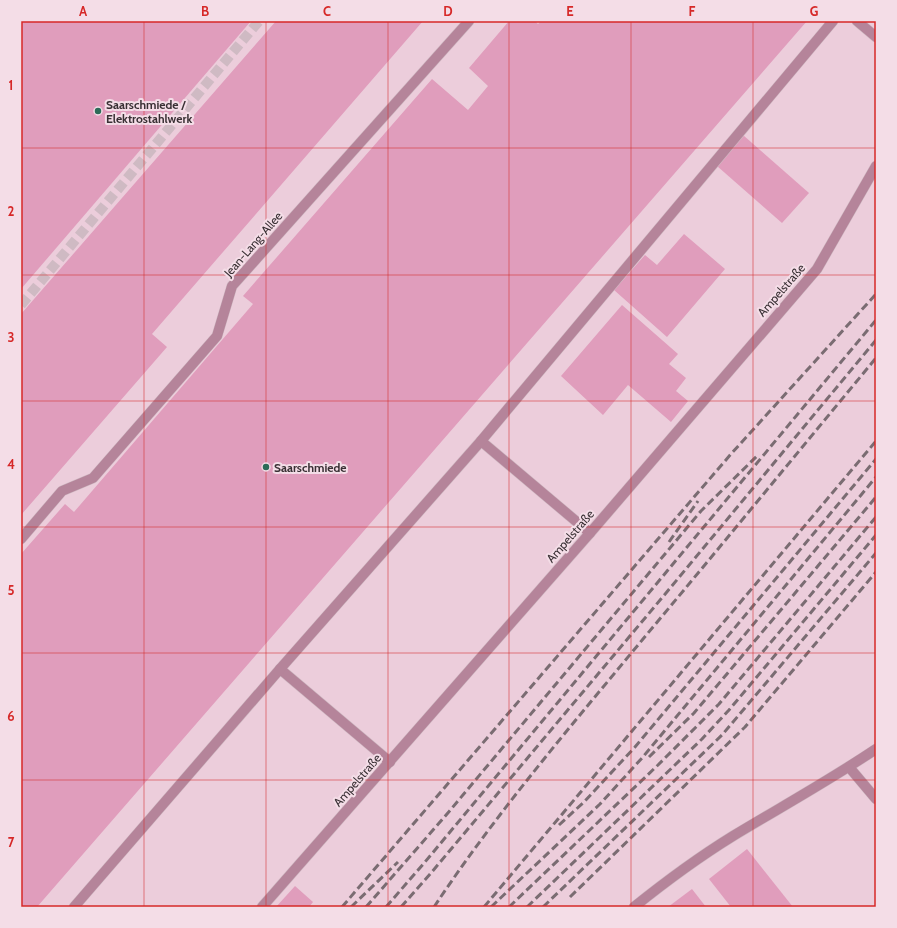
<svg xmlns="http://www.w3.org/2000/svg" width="897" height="928" font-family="Cabin,sans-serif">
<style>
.built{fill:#eccddb}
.building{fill:#e09dbc}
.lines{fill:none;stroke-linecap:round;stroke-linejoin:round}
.minor-tunnel{stroke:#cfbac3;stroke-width:10;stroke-dasharray:10 5;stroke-linecap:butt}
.minor-casing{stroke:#cfbac3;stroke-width:11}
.minor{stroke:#b5849a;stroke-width:10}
.rail{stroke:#7a6c72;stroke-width:3;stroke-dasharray:8 4;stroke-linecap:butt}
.grid{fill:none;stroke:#d62828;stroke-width:1;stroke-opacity:0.55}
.poi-dot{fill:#2d6b58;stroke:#f4dde7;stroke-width:1.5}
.labels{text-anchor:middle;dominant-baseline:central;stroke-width:4;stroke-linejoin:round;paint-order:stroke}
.poi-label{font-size:12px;font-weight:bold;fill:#393034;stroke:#f4dde7;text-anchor:start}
.street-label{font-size:12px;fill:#393034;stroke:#f4dde7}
.neatline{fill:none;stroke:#d62828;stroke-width:1.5}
.grid-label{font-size:13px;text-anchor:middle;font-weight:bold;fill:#d62828}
</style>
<rect width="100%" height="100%" fill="#f4dde7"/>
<rect class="built" x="21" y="21" width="855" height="886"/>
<g class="building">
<polygon points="21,21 251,21 21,289"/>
<polygon points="276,21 423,21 152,334 167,347 21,515 21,314"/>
<polygon points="509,21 535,21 538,24 541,21 807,21 37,907 21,907 21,554 65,504 74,512 253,304 243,296 432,79 468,110 488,86 469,68"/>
<polygon points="743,135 809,193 782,223 717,166"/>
<polygon points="684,234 725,269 667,337 614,290 645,255 657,265"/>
<polygon points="622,305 678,354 669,364 686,378 676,391 688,401 671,422 628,385 603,415 561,376"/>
<polygon points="747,849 793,907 731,907 709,879"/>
<polygon points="295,886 313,902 309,907 276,907"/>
<polygon points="692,889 706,907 668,907"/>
</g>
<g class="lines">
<polyline class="minor-tunnel" points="21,305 259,21"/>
<g class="minor-casing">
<g id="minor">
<polyline points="857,21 876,37"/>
<polyline points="481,441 590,533"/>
<polyline points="21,539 62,491 93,478 217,336 232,286 469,21"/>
<polyline points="280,669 390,762"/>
<polyline points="849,767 876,799"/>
<polyline points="74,907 280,669 481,441 833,21"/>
<polyline points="262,907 590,533 817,269 876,166"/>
<path d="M 634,907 C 665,882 699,857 733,836 C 781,807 830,780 876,749"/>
</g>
</g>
<use href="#minor" class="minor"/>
<g class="rail">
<polyline points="669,542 698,501"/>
<polyline points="649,757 694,713 876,497"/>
<polyline points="559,825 584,802 635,747 876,459"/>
<polyline points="570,897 745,727 876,572"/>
<polyline points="342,907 731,454 876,294"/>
<polyline points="351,907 398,862"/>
<polyline points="366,907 447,814 701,511 759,454"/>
<polyline points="386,907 425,862 876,320"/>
<polyline points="401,907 431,873 666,593 876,340"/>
<path d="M 434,907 C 497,812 571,726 643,639 C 721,546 798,452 876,358"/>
<polyline points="484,907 876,441"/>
<polyline points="491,907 600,804 642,758 876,477"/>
<polyline points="509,907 658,765 719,704 876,517"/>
<polyline points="527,907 702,739 729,710 876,535"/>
<polyline points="543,907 722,735 876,553"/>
</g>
</g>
<path class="grid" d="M 144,21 L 144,907M 266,21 L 266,907M 388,21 L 388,907M 509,21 L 509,907M 631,21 L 631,907M 753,21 L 753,907M 21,148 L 876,148M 21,275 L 876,275M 21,401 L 876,401M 21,527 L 876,527M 21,653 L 876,653M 21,780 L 876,780"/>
<g class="poi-dot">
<circle cx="98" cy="111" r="4"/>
<circle cx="266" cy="467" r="4"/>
</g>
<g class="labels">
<g class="poi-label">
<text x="106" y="104">Saarschmiede /<tspan x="106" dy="14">Elektrostahlwerk</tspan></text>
<text x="274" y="467">Saarschmiede</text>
</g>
<g class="street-label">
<text transform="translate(253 244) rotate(-49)">Jean-Lang-Allee</text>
<text transform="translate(781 290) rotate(-49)">Ampelstraße</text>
<text transform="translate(570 536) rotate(-49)">Ampelstraße</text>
<text transform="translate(357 780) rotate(-49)">Ampelstraße</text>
</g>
</g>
<rect width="897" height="928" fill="none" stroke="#f4dde7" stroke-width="44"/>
<rect x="22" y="22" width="853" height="884" class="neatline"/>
<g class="grid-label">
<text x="83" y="16">A</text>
<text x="205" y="16">B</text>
<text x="327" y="16">C</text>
<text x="448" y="16">D</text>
<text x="570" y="16">E</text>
<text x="692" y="16">F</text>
<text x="814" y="16">G</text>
<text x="11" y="90">1</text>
<text x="11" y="216">2</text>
<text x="11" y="342">3</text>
<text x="11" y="469">4</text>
<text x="11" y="595">5</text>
<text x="11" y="721">6</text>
<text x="11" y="847">7</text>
</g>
</svg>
